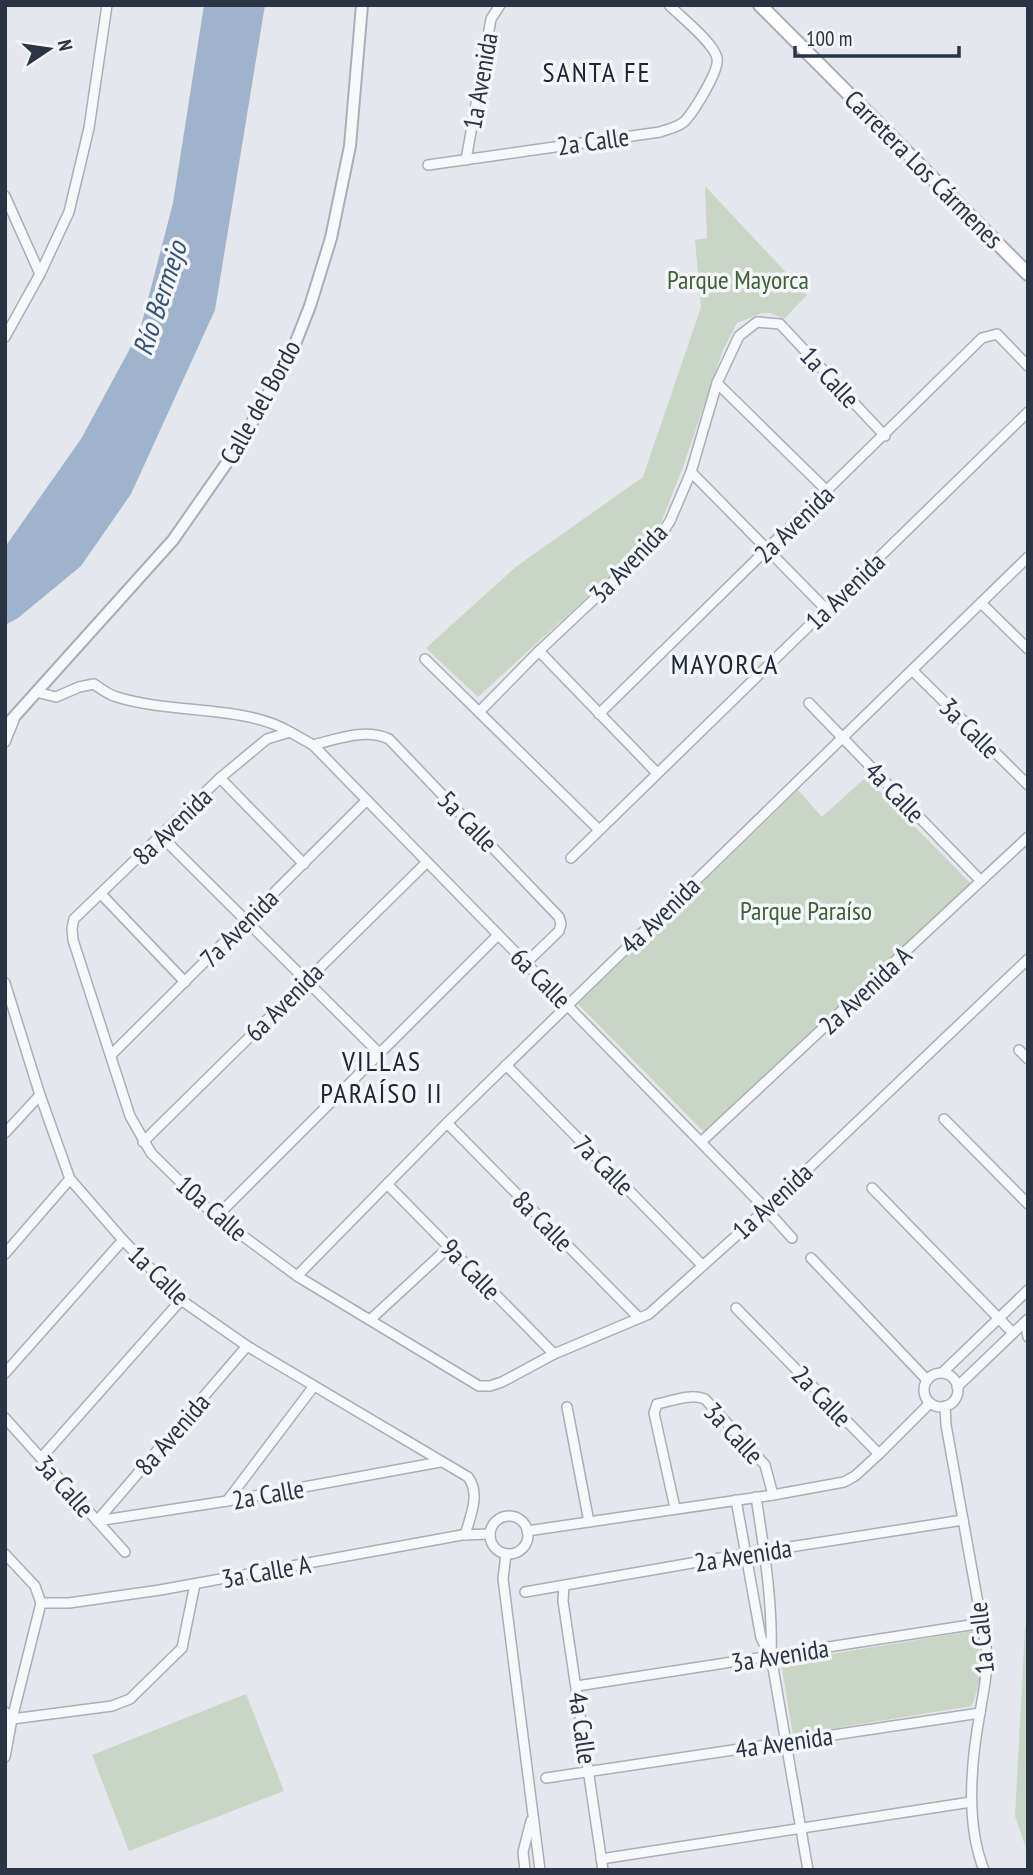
<svg xmlns="http://www.w3.org/2000/svg" width="1033" height="1875" font-family="'PT Sans Narrow',sans-serif">
<style>
.green{fill:#c9d6c5}
.water{fill:#9fb4cc}
.lines{fill:none;stroke-linecap:round;stroke-linejoin:round}
.minor-casing{stroke:#a9aeb7;stroke-width:12}
.tertiary-casing{stroke:#a9aeb7;stroke-width:14}
.secondary-casing{stroke:#a9aeb7;stroke-width:16}
.minor{stroke:#f7f8fa;stroke-width:9}
.tertiary{stroke:#f7f8fa;stroke-width:10}
.secondary{stroke:#fff;stroke-width:12}
.labels{text-anchor:middle;dominant-baseline:central;stroke-width:7;stroke-linejoin:round;paint-order:stroke}
.street-label{font-size:26px;fill:#2b3445;stroke:#f4f6f9}
.park-label{font-size:26px;fill:#3f6138;stroke:#f4f6f9}
.neighbourhood-label{font-size:28px;letter-spacing:2px;fill:#1d2536;stroke:#f4f6f9}
.water-label{font-size:28px;font-style:italic;fill:#34527a;stroke:#f4f6f9}
</style>
<rect width="100%" height="100%" fill="#e4e7ec"/>
<g class="green">
<polygon points="705,186 807,295 784,319 770,313 762,313 737,323 723,350 683,467 657,533 478,697 426,648 517,566 643,477 701,307 695,240 707,238"/>
<polygon points="866,777 970,883 704,1132 578,1004 798,790 822,817"/>
<polygon points="1028,1627 1028,1854 1015,1816 1025,1628"/>
<polygon points="979,1630 981,1677 972,1706 793,1735 781,1662"/>
<polygon points="246,1694 284,1791 129,1851 92,1755"/>
</g>
<polygon class="water" points="204,5 265,5 215,310 131,494 81,566 18,618 5,625 5,547 81,439 140,330 173,203"/>
<g class="lines">
<g class="minor-casing">
<g id="minor">
<polyline points="466,160 491,19 500,5"/>
<path d="M 428,165 L 660,132 C 668,129 679,127 685,121 C 694,111 720,70 717,58 C 714,43 681,17 669,5"/>
<polyline points="5,196 40,274"/>
<polyline points="5,337 40,274 69,212 89,128 107,5"/>
<polyline points="717,383 827,491"/>
<polyline points="691,472 826,609"/>
<polyline points="981,603 1028,649"/>
<polyline points="539,651 657,773"/>
<polyline points="425,659 599,830"/>
<polyline points="912,670 1028,785"/>
<path d="M 36,692 L 56,697 L 79,687 L 94,684 C 101,689 109,695 117,697 C 170,714 246,705 290,732"/>
<polyline points="809,703 981,881"/>
<polyline points="479,712 539,651 659,538 670,521 691,472 717,383 739,336 757,322 780,324 885,436"/>
<polyline points="599,714 982,338 997,334 1028,366"/>
<polyline points="5,742 14,720"/>
<path d="M 313,745 C 338,739 364,728 389,739 L 559,917 L 561,924 L 559,931 L 526,963"/>
<polyline points="220,778 304,864"/>
<polyline points="162,837 380,1054"/>
<polyline points="571,858 1028,412"/>
<polyline points="101,894 185,982"/>
<path d="M 5,983 L 40,1095 L 70,1179 L 123,1240 L 181,1300 L 247,1346 L 468,1477 C 481,1494 470,1517 465,1535"/>
<polyline points="1019,1050 1028,1059"/>
<polyline points="111,1055 366,801"/>
<polyline points="506,1065 702,1265"/>
<polyline points="944,1119 1028,1204"/>
<polyline points="447,1123 639,1318"/>
<polyline points="5,1133 40,1095"/>
<polyline points="143,1142 426,863"/>
<polyline points="701,1142 1028,837"/>
<polyline points="387,1184 554,1354"/>
<polyline points="872,1188 1013,1333"/>
<polyline points="216,1217 498,935"/>
<path d="M 792,1238 L 766,1209 C 615,1053 464,899 313,745 L 290,732 L 267,739 L 220,778 L 74,919 L 72,928 L 73,940 L 130,1116 L 151,1153 L 212,1213 L 297,1276 L 479,1386 L 490,1386 L 502,1382 L 554,1354 L 649,1314 L 766,1209 L 1028,959"/>
<polyline points="5,1254 70,1179"/>
<polyline points="811,1258 927,1380"/>
<polyline points="297,1276 447,1123 1028,557"/>
<polyline points="736,1308 879,1454"/>
<polyline points="371,1319 449,1247"/>
<polyline points="1025,1322 1028,1337"/>
<polyline points="5,1373 123,1240"/>
<polyline points="942,1373 1028,1290"/>
<circle cx="941" cy="1390" r="17"/>
<polyline points="957,1387 1028,1319"/>
<path d="M 945,1406 L 946,1425 L 987,1653 C 988,1675 983,1692 980,1713 C 971,1762 965,1823 984,1870"/>
<polyline points="567,1407 589,1522"/>
<polyline points="5,1418 125,1552"/>
<polyline points="41,1458 181,1300"/>
<path d="M 756,1497 C 764,1549 773,1603 771,1656 L 808,1870"/>
<polyline points="736,1500 761,1638 770,1655"/>
<polyline points="227,1501 314,1386"/>
<path d="M 675,1508 L 654,1413 L 657,1404 C 672,1401 691,1393 705,1399 L 765,1465 L 773,1495"/>
<circle cx="509" cy="1535" r="19"/>
<polyline points="97,1521 227,1501 440,1462"/>
<polyline points="97,1521 247,1346"/>
<polyline points="527,1531 773,1495 844,1482 855,1476 879,1454 930,1403"/>
<polyline points="5,1554 35,1586 41,1603"/>
<polyline points="506,1554 503,1579 540,1870"/>
<polyline points="564,1586 563,1601 603,1870"/>
<polyline points="525,1592 732,1556 963,1520"/>
<polyline points="41,1603 69,1603 160,1590 462,1535 490,1534"/>
<polyline points="577,1686 983,1623"/>
<polyline points="5,1712 12,1719 112,1706 130,1699 182,1648 195,1584"/>
<polyline points="5,1757 12,1719 41,1603"/>
<polyline points="546,1778 980,1713"/>
<polyline points="601,1859 971,1802"/>
<polyline points="525,1870 523,1852 531,1821"/>
</g>
</g>
<g class="tertiary-casing">
<polyline id="tertiary" points="5,727 173,540 240,444 293,349 310,306 331,238 350,146 362,5"/>
</g>
<g class="secondary-casing">
<polyline id="secondary" points="760,5 1028,274"/>
</g>
<use href="#minor" class="minor"/>
<use href="#tertiary" class="tertiary"/>
<use href="#secondary" class="secondary"/>
</g>
<g class="labels">
<g class="street-label">
<text transform="translate(480 81) rotate(-80)">1a Avenida</text>
<text transform="translate(593 141) rotate(-8)">2a Calle</text>
<text transform="translate(924 169) rotate(45)">Carretera Los Cármenes</text>
<text transform="translate(830 377) rotate(47)">1a Calle</text>
<text transform="translate(260 402) rotate(-61)">Calle del Bordo</text>
<text transform="translate(794 524) rotate(-44)">2a Avenida</text>
<text transform="translate(628 563) rotate(-46)">3a Avenida</text>
<text transform="translate(845 591) rotate(-44)">1a Avenida</text>
<text transform="translate(970 728) rotate(45)">3a Calle</text>
<text transform="translate(895 792) rotate(46)">4a Calle</text>
<text transform="translate(468 821) rotate(46)">5a Calle</text>
<text transform="translate(172 826) rotate(-44)">8a Avenida</text>
<text transform="translate(660 915) rotate(-44)">4a Avenida</text>
<text transform="translate(239 928) rotate(-45)">7a Avenida</text>
<text transform="translate(541 978) rotate(45)">6a Calle</text>
<text transform="translate(865 990) rotate(-43)">2a Avenida A</text>
<text transform="translate(284 1002) rotate(-45)">6a Avenida</text>
<text transform="translate(604 1165) rotate(45)">7a Calle</text>
<text transform="translate(772 1201) rotate(-43)">1a Avenida</text>
<text transform="translate(212 1208) rotate(41)">10a Calle</text>
<text transform="translate(543 1221) rotate(45)">8a Calle</text>
<text transform="translate(471 1269) rotate(46)">9a Calle</text>
<text transform="translate(159 1275) rotate(44)">1a Calle</text>
<text transform="translate(822 1396) rotate(46)">2a Calle</text>
<text transform="translate(734 1433) rotate(47)">3a Calle</text>
<text transform="translate(172 1434) rotate(-49)">8a Avenida</text>
<text transform="translate(65 1486) rotate(48)">3a Calle</text>
<text transform="translate(268 1494) rotate(-10)">2a Calle</text>
<text transform="translate(743 1555) rotate(-9)">2a Avenida</text>
<text transform="translate(266 1571) rotate(-10)">3a Calle A</text>
<text transform="translate(981 1638) rotate(-96)">1a Calle</text>
<text transform="translate(780 1655) rotate(-9)">3a Avenida</text>
<text transform="translate(583 1728) rotate(82)">4a Calle</text>
<text transform="translate(784 1742) rotate(-8)">4a Avenida</text>
</g>
<g class="park-label">
<text x="738" y="279">Parque Mayorca</text>
<text x="806" y="910">Parque Paraíso</text>
</g>
<g class="neighbourhood-label">
<text x="597" y="71">SANTA FE</text>
<text x="725" y="663">MAYORCA</text>
<text x="382" y="1060">VILLAS<tspan x="382" dy="32">PARAÍSO II</tspan></text>
</g>
<g class="water-label">
<text transform="translate(159 298) rotate(-72)">Río Bermejo</text>
</g>
</g>
<rect width="1033" height="1875" fill="none" stroke="#2b3445" stroke-width="14"/>
<g transform="translate(49 49) rotate(77)" stroke="#f4f6f9" stroke-width="5" paint-order="stroke">
<path d="M0-5L12 26L0 18L-12 26Z" fill="#2b3445"/>
<text y="-10" font-size="19" font-weight="bold" text-anchor="middle" fill="#2b3445">N</text>
</g>
<path d="M795 46v10h164v-10" fill="none" stroke="#2b3445" stroke-width="3.5"/>
<text x="806" y="46" font-size="21" fill="#2b3445" stroke="#f4f6f9" stroke-width="5" paint-order="stroke">100 m</text>
</svg>
